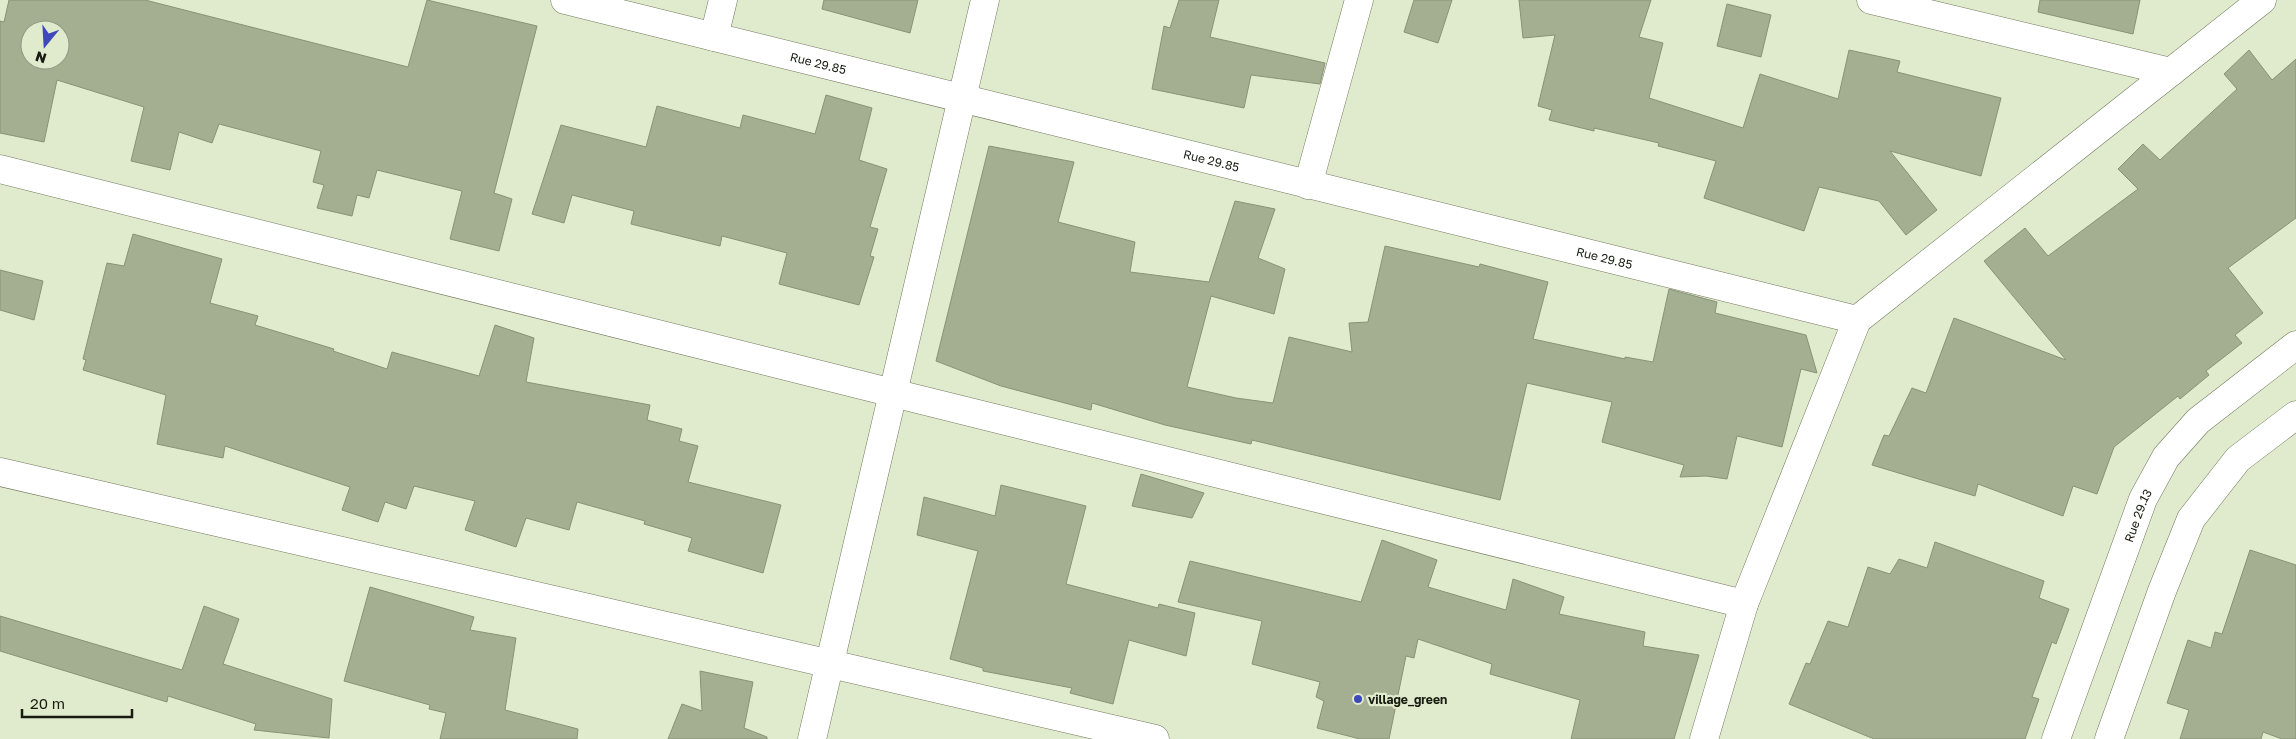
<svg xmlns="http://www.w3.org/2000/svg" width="2296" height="739" font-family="'Golos Text',sans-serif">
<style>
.building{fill:#a4af92;stroke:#889276;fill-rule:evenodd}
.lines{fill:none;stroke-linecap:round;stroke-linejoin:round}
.minor-casing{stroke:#70795e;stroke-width:29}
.major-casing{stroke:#70795e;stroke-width:29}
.minor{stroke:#fff;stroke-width:28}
.major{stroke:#fff;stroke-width:28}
.poi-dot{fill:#3e47bb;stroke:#e0ebcd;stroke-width:2}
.labels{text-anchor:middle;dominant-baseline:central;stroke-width:4.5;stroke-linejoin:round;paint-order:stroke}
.street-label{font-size:12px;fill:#171b10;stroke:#e0ebcd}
.poi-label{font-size:12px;font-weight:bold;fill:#171b10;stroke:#e0ebcd;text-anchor:start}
</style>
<rect width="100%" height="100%" fill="#e0ebcd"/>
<g class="building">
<path d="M 9,0 L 145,0 L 408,67 L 427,0 L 537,26 L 494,193 L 512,199 L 499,251 L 450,239 L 462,191 L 377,170 L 369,198 L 357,195 L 352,216 L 317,208 L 324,185 L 313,182 L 321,151 L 219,124 L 212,143 L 179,132 L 170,170 L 131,161 L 144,107 L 57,80 L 44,142 L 0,133 L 0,21 L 4,22 ZM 30,30 L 60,30 L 60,60 L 30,60 Z"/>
<polygon points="824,0 918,0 910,33 822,9"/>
<polygon points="1179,0 1219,0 1210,37 1325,63 1320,84 1251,75 1244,108 1152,89 1164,26 1170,28"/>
<polygon points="1414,0 1452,0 1438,43 1404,32"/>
<polygon points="1519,0 1651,0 1639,37 1663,43 1649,98 1743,128 1760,74 1838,99 1849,50 1900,61 1897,72 2001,98 1981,176 1890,151 1937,210 1906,235 1879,201 1819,187 1804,231 1704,198 1716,161 1658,146 1659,143 1594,128 1594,131 1549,120 1552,110 1538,106 1555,35 1523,38"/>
<polygon points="2040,0 2140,0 2133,34 2038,12"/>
<polygon points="1727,4 1771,15 1761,57 1717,46"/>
<polygon points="2249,50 2272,80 2296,59 2296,218 2228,268 2263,313 2235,335 2242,343 2206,371 2209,375 2180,399 2178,396 2114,447 2097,494 2073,486 2063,516 1978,484 1975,496 1872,465 1884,435 1889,436 1912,388 1926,393 1954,318 2066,360 1984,261 2025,228 2048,256 2138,189 2118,169 2143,144 2160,160 2237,89 2224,74"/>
<polygon points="826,95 872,108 859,160 887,169 870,227 878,229 870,256 874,257 859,305 779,284 787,253 722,236 720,246 631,224 634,211 572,195 564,223 532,214 561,125 646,147 657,106 740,128 743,115 815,134"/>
<polygon points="989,146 1074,162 1058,222 1135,242 1130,272 1209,282 1235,201 1275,209 1258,258 1285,269 1274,314 1211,296 1187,387 1236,398 1273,403 1289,337 1352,352 1349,323 1368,322 1385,246 1479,267 1480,264 1548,282 1533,339 1625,359 1625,357 1653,362 1669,289 1717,302 1715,313 1806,335 1817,373 1801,369 1782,447 1737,436 1727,479 1706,476 1680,477 1684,465 1602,442 1612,402 1527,383 1500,500 1252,440 1251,444 1165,425 1092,403 1091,410 1001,386 936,361"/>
<polygon points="133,234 222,259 210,303 258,316 255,325 334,349 333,351 387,369 392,352 479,376 495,325 534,338 526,382 650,405 647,420 682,429 679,441 698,446 688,482 781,505 763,573 688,551 692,538 644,524 645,521 577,502 569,530 526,518 516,547 465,530 475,501 414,486 406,509 385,502 378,522 342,510 350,487 225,446 223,458 157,444 166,395 83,370 86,360 83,359 107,263 124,266"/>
<polygon points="0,270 43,281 34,320 0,310"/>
<polygon points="1141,474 1204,493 1192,518 1132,506"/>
<polygon points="1001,485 1086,506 1066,584 1158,608 1159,604 1195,613 1186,656 1129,640 1113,704 1070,693 1072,688 983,671 983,668 950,659 978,551 917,535 924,497 995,516"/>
<polygon points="1382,540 1437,560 1428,587 1506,610 1513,579 1564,597 1559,614 1645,632 1643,646 1699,655 1674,739 1571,739 1580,700 1490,674 1492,664 1418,639 1414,658 1406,656 1389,739 1360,739 1317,728 1324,701 1316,697 1320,682 1252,664 1262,621 1178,602 1190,561 1361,602"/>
<polygon points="1935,542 2044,581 2039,598 2069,609 2056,644 2052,642 2032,697 2039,699 2025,739 1874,739 1789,704 1806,663 1810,664 1828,621 1848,627 1868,567 1890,574 1899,559 1927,568"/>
<polygon points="2250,550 2296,565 2296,739 2282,739 2263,732 2261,739 2180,739 2189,710 2167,703 2188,640 2211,648 2215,632 2222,634"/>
<polygon points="370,587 474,617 470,630 516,638 505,710 578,729 577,739 440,739 446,713 429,709 430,705 344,681"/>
<polygon points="204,606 239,619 223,664 332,699 329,738 254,730 256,724 168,696 167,702 0,651 0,616 182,670"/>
<polygon points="700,671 753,682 744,728 767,737 767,739 668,739 682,704 702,711"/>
</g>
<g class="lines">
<g class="minor-casing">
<g id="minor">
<path id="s1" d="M 565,0 L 1857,320"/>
<polyline points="1871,0 2171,72"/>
<polyline points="714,37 723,0"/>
<polyline points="0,169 893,393 1744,604"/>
<polyline points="1308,185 1359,0"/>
<polyline points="0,472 1155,739"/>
<polyline points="812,739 985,0"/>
<polyline points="1704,739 1744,604 1857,320 2262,0"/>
</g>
</g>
<g class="major-casing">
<g id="major">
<path id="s2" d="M 2056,739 L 2143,499 L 2166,457 L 2198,421 L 2296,345"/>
<polyline points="2109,739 2162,591 2191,519 2238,459 2296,415"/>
</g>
</g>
<use href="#minor" class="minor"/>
<use href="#major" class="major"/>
</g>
<circle class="poi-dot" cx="1358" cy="699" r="5"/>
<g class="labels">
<g class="street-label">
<text stroke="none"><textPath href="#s1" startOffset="261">Rue 29.85</textPath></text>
<text stroke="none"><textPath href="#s1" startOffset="666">Rue 29.85</textPath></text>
<text stroke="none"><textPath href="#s1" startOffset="1071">Rue 29.85</textPath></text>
<text stroke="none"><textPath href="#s2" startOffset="238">Rue 29.13</textPath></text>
</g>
<g class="poi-label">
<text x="1368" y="699">village_green</text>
</g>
</g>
<g transform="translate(45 45) rotate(198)"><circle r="24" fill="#e0ebcd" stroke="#909881"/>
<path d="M0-4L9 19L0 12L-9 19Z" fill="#3e47bb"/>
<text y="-8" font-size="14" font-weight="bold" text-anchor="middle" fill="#171b10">N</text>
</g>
<path d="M22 709v8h110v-8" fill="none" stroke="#171b10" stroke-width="2.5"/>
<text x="30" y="709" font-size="15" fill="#171b10" stroke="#e0ebcd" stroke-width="4" paint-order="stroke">20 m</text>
</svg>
